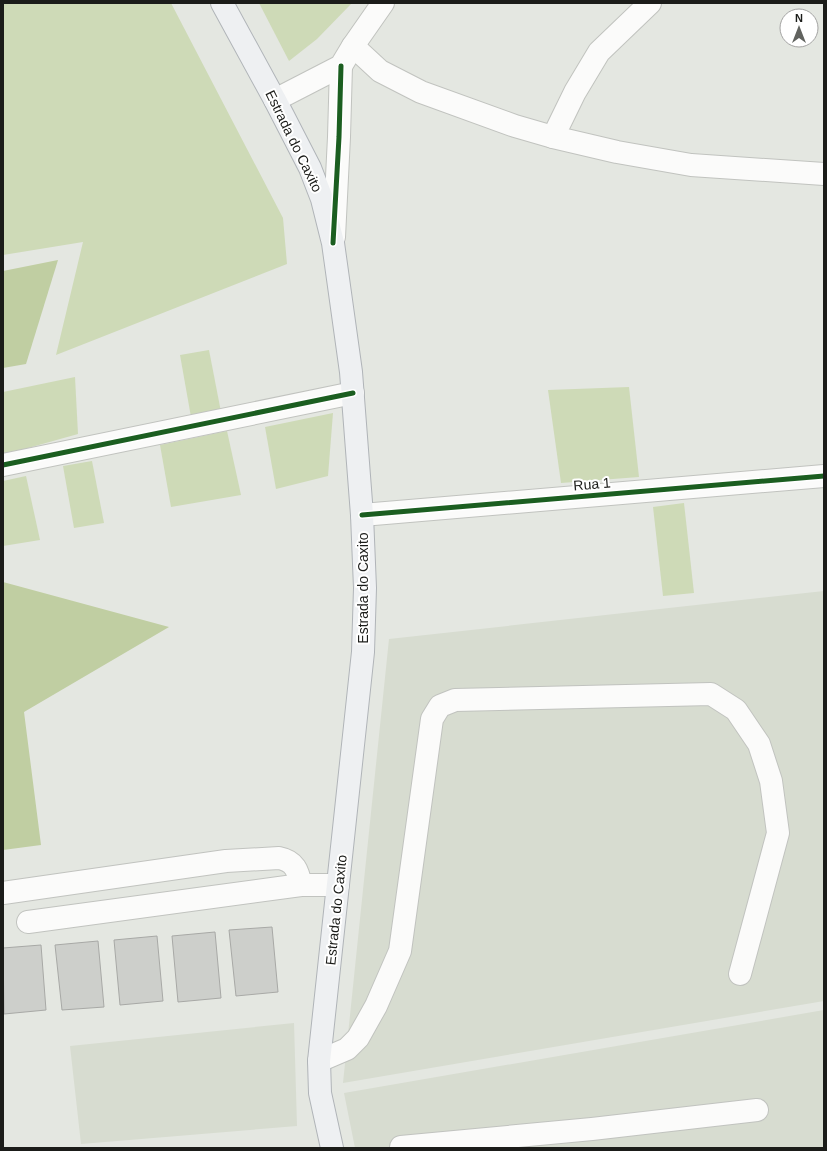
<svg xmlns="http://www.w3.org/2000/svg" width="827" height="1151" font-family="Helvetica,sans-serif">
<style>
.built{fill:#d7dcd0}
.green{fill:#cedab7}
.forest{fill:#c0cea2}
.building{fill:#cdcfcb;stroke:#a8a9a6}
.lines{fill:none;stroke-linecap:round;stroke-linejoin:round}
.minor-casing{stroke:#c1c3bf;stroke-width:24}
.major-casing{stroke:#b0b4b8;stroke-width:24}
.minor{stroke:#fbfbfa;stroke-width:22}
.major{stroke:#eef0f2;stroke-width:22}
.cycleway-casing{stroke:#fff;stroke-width:8}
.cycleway{stroke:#1b5e20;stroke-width:5}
.labels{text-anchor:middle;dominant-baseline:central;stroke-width:4;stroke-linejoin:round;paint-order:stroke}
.street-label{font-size:14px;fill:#1b1c19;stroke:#fff}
</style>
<rect width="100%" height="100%" fill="#e4e7e1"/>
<g class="built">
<polygon points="824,591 824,1001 343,1083 389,639"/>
<polygon points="824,1010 824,1148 355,1148 344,1093"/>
<polygon points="294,1023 297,1126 81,1144 70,1046"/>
</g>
<g class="green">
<polygon points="3,3 171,3 283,218 287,264 56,355 83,242 3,255"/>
<polygon points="259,3 352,3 317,39 289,61"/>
<polygon points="209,350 221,412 191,417 180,355"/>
<polygon points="75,377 78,434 3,455 3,392"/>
<polygon points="629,387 639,477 561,483 548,390"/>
<polygon points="333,413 328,476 276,489 265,427"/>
<polygon points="227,431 241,495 171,507 160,445"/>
<polygon points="92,461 104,523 74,528 63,466"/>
<polygon points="26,476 40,540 3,546 3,481"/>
<polygon points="684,503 694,593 663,596 653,507"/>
</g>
<g class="forest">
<polygon points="58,260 26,364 3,368 3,271"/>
<polygon points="3,582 169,627 24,712 41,845 3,850"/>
</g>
<g class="building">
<polygon points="272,927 278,992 236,996 229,930"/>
<polygon points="215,932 221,998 178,1002 172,936"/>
<polygon points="157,936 163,1001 120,1005 114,940"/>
<polygon points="98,941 104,1007 62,1010 55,945"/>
<polygon points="41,945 46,1010 4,1014 3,948"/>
</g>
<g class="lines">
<g class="minor-casing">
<g id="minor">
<polyline points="353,46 380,71 421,92 515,126 553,137 617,152 691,165 824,174"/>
<polyline points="275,100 341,66 353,46 383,3"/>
<polyline points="553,137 575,92 599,52 650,3"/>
<polyline points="334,237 339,137 341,66"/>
<polyline points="3,465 353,393"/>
<polyline points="362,515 824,476"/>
<path d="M 3,893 L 226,861 L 279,858 C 295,861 298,871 301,885"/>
<polyline points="28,922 301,885 338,885"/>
<polyline points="319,1061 347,1049 358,1038 376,1006 400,951 432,719 440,706 455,700 711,694 736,710 759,744 771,781 778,833 740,974"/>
<polyline points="401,1147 592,1129 757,1110"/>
</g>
</g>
<g class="major-casing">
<polyline id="major" points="222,3 275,100 310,168 322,199 333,243 351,372 362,515 365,588 363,652 319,1061 320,1093 332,1148"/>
</g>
<use href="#minor" class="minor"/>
<use href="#major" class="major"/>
<g class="cycleway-casing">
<g id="cycleway">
<polyline points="333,243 339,137 341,66"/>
<polyline points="3,465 353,393"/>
<polyline points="362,515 824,476"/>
</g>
</g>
<use href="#cycleway" class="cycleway"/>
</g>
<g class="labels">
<g class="street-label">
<text transform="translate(294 141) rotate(64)">Estrada do Caxito</text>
<text transform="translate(592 484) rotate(-5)">Rua 1</text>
<text transform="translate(363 588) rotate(-90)">Estrada do Caxito</text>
<text transform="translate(336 910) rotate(-84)">Estrada do Caxito</text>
</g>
</g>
<rect width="827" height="1151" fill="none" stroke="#1b1c19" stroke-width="8"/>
<g transform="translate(799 28)"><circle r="19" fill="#ffffff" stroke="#a4a4a3"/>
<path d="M0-3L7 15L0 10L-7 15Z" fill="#61635f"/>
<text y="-6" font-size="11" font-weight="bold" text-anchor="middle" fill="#1b1c19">N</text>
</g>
</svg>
